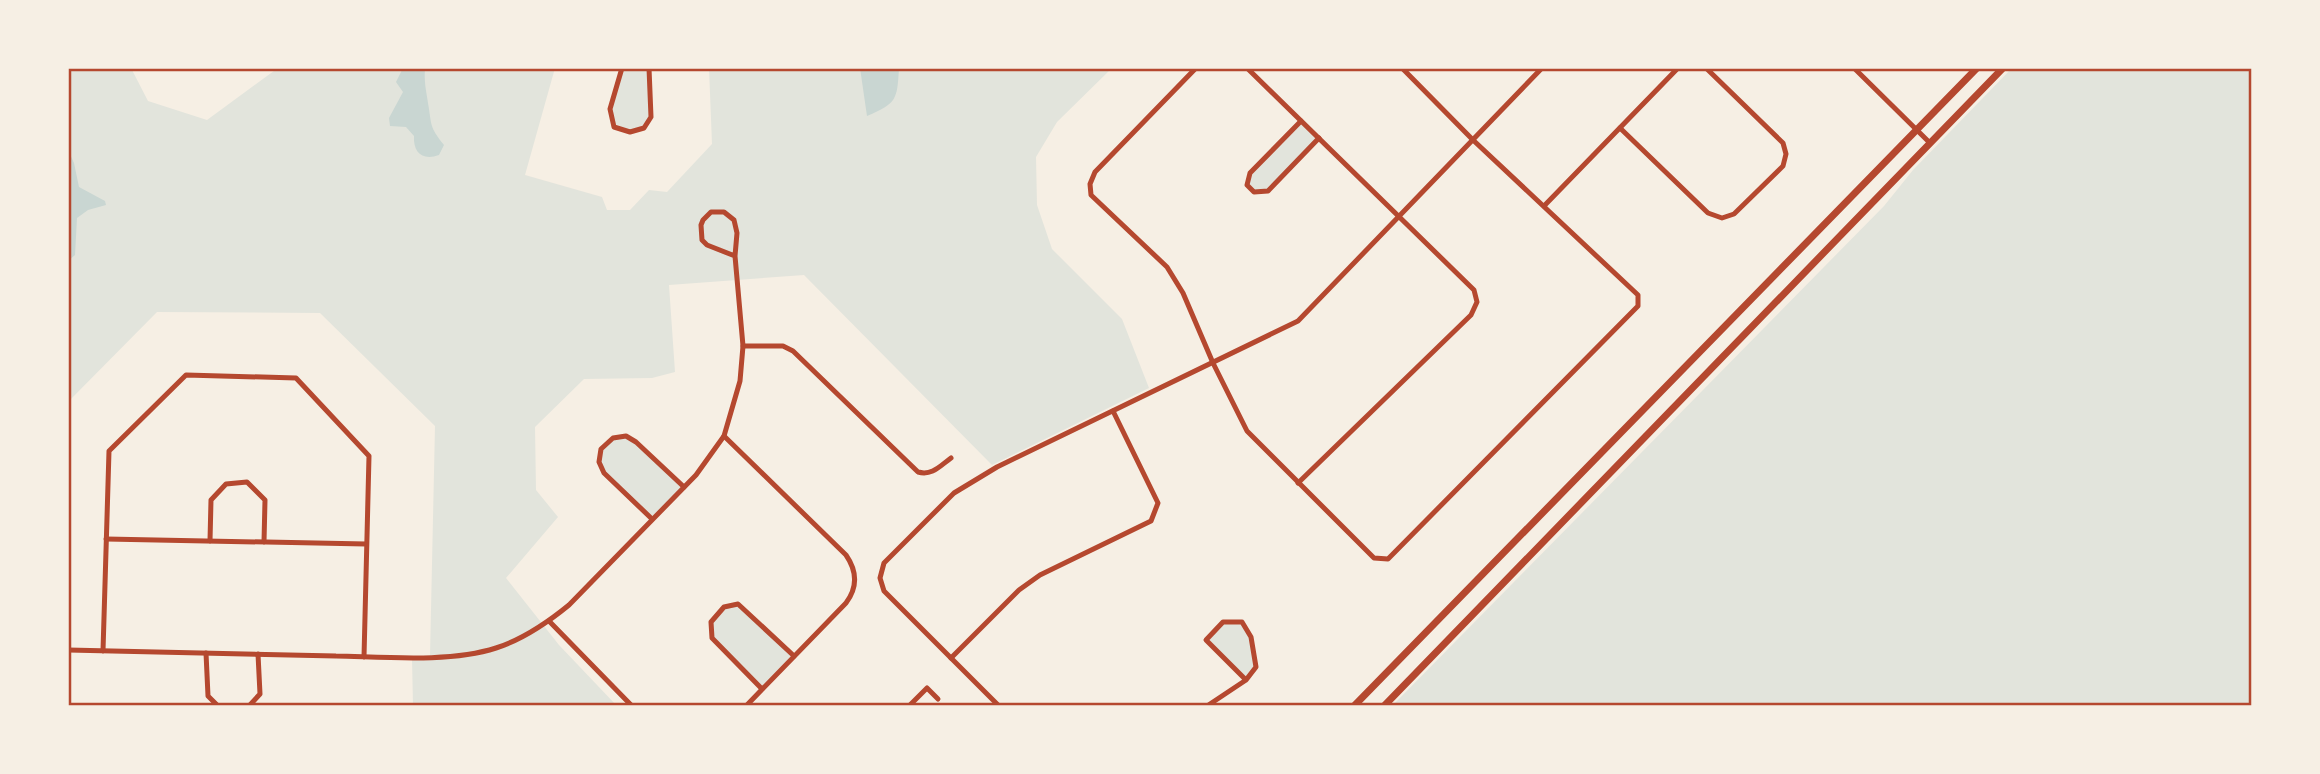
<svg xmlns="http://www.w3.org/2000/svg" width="2320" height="774" font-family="'DM Sans',sans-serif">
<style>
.green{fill:#e2e4dc}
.water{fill:#c9d6d2}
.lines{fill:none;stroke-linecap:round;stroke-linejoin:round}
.minor{stroke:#b5482f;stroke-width:5}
.tertiary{stroke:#b5482f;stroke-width:7}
.neatline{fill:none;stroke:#b5482f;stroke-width:2.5}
</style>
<rect width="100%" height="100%" fill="#f6efe4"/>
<g class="green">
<polygon points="68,68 131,68 148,101 207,120 278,68 555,68 525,175 602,197 607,210 630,210 649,190 667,192 712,144 709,68 1112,68 1057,122 1036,157 1037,205 1052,249 1122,319 1149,388 992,465 804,275 669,285 675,372 652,378 584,379 535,427 536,490 558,517 506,578 559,645 617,706 413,706 412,658 430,656 435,426 320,313 157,312 68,402"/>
<polygon points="622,68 649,68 651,117 644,128 630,132 614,127 610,109"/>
<polygon points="2012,68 2252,68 2252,706 1392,706 1884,206 1913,170"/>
<polygon points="1301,121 1319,138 1268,191 1254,192 1247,185 1250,173"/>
<path d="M 626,436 L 684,487 L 652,519 C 638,505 588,469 603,448 C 609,439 616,437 626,436 Z"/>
<polygon points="738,604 794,656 762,689 712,638 711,622 724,607"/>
<polygon points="1223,622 1242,622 1251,637 1256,667 1246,680 1206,640"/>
</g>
<g class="water">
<path d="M 406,68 L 425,68 C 424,83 426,89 428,103 C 432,126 429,126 444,145 L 439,155 C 423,161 413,153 414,136 L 406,127 L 390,126 L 389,118 L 403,92 L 396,82 L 402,70 Z"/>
<path d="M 860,68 L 899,68 C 897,100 897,103 867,116 Z"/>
<polygon points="68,150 74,163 79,187 105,201 106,205 88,210 77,218 75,255 68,261"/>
</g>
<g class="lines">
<g class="minor">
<polyline points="622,68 610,109 614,127 630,132 644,128 651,117 649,68"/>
<polyline points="1196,68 1095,172 1090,184 1091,195 1167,267 1183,293 1213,363 1247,431 1374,558 1388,559 1638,306 1638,295 1473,140 1402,68"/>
<polyline points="1247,68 1474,290 1477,302 1471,315 1298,483"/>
<polyline points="1854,68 1930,143"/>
<polyline points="1301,121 1250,173 1247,185 1254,192 1268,191 1319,138"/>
<polyline points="1620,128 1708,213 1722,218 1734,214 1783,166 1786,154 1783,143 1706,68"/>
<polyline points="1544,206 1678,68"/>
<path d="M 743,346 L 783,346 L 793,351 L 918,472 C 932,476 940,466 951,458"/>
<path d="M 724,436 L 846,555 C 857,571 858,587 846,603 L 746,706"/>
<polyline points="652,519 604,473 599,462 601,449 613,438 626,436 636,442 684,487"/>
<polyline points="106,539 366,544"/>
<polyline points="210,541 211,500 226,484 247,482 265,500 264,542"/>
<polyline points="549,621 632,706"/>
<path d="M 68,650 C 158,652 247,654 336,656 C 384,657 450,663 496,648 C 524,639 547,623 569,605 L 696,475 L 724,436 L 740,381 L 743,346 L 735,256 L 737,233 L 734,220 L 724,212 L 711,212 L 703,220 L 701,225 L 702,240 L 707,245 L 735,256"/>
<polyline points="103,651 109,451 186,375 296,378 369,456 364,657"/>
<polyline points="206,653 208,696 218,706"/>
<polyline points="951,658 1019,590 1040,575 1151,521 1158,503 1113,411"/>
<polyline points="762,689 712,638 711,622 724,607 738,604 794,656"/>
<polyline points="249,706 260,694 258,654"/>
<polyline points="909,706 927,688 938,699"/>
<polyline points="999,706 884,591 880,578 884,563 954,493 997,467 1298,321 1542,68"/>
<polyline points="1207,706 1246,680 1256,667 1251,637 1242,622 1223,622 1206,640 1246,680"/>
</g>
<g class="tertiary">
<polyline points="1354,706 1977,68"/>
<polyline points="1384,706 2003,68"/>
</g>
</g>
<rect width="2320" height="774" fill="none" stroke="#f6efe4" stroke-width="140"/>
<rect x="70" y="70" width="2180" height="634" class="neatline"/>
</svg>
